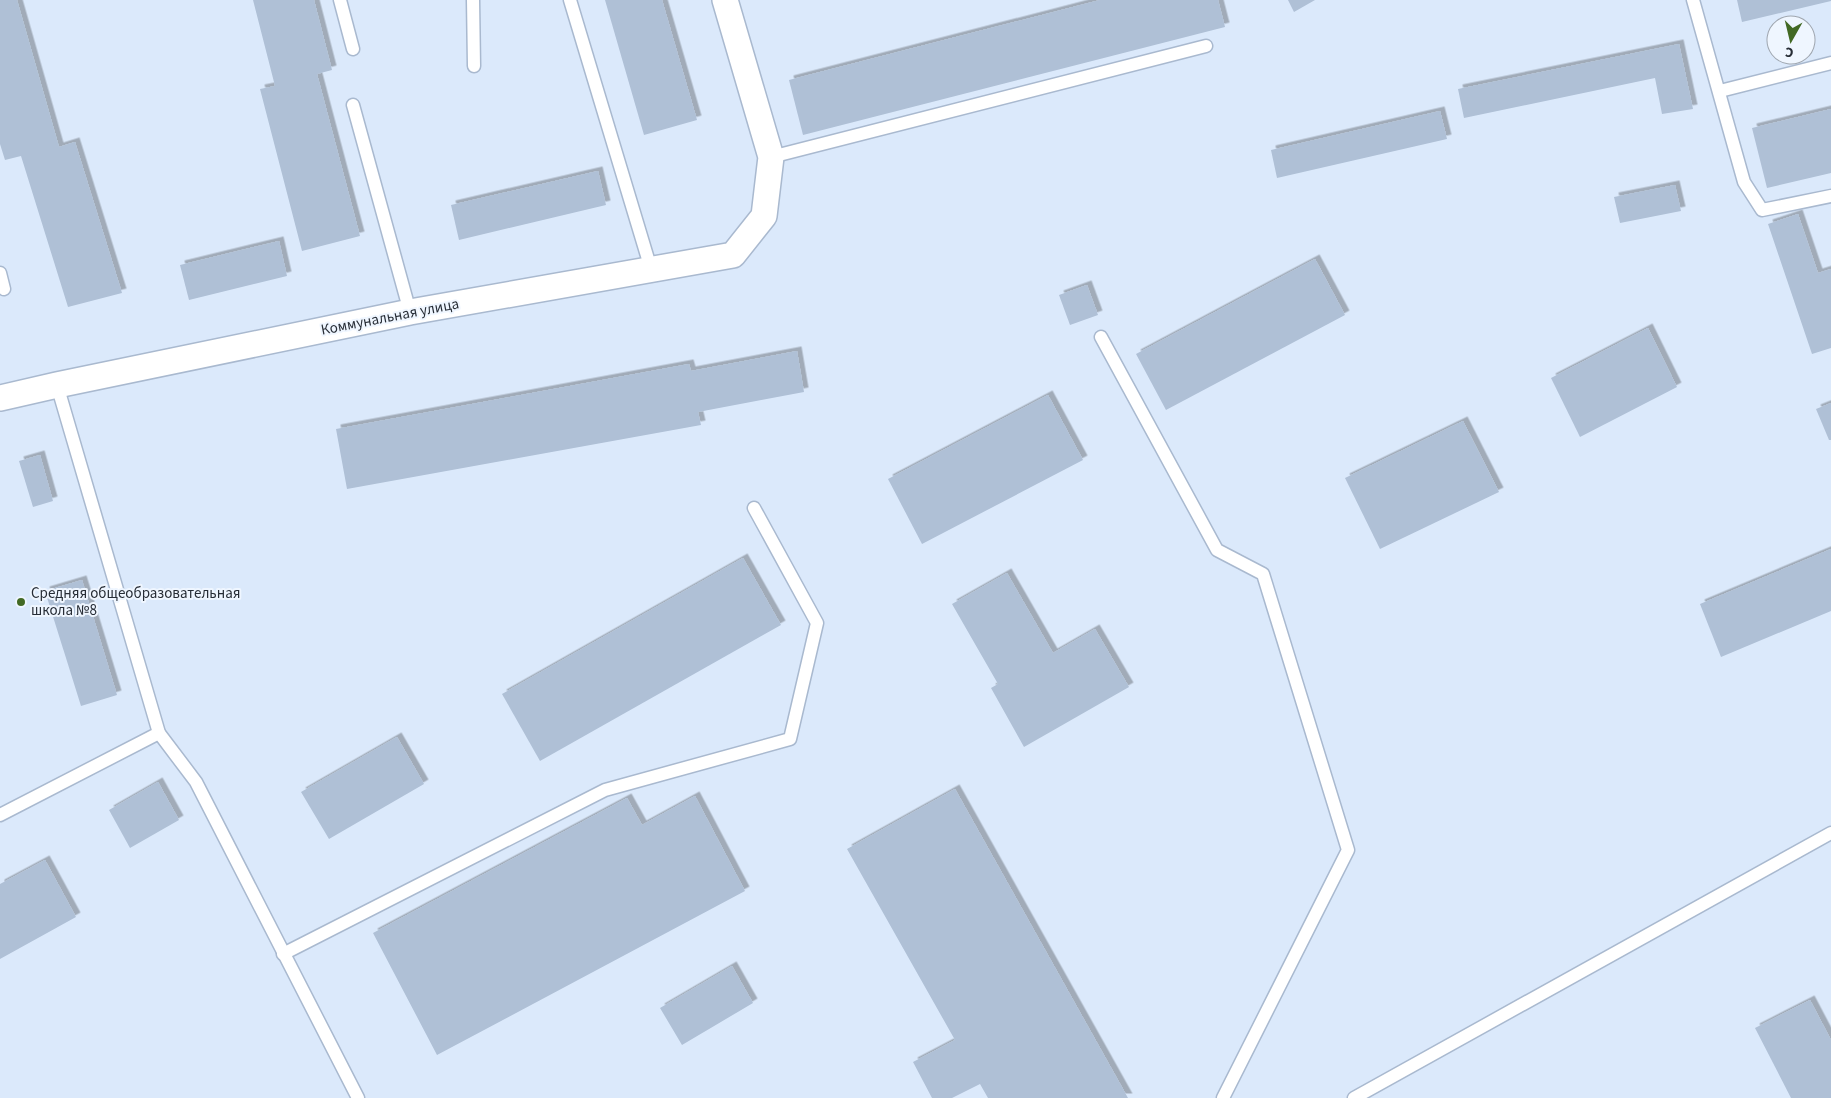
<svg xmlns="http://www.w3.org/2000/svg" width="1831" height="1098" font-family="'Source Sans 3',sans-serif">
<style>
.building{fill:#afc0d6;filter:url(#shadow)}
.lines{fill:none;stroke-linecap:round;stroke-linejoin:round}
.lane-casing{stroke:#a9b9cf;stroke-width:15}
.street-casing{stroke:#a9b9cf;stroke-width:28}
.lane{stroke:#fff;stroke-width:12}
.street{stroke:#fff;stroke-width:25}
.poi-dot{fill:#426924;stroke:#eff6ff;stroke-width:2}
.labels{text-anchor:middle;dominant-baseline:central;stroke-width:4;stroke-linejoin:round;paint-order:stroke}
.street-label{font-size:15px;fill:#272d36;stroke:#eff6ff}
.poi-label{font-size:15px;fill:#272d36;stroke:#eff6ff;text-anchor:start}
</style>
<defs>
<filter id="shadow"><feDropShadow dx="4.5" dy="-4.5" stdDeviation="0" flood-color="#0004"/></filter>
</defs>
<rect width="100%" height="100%" fill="#dbe9fb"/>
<g class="building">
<polygon points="0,0 17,0 59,147 75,142 122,293 68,307 21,156 5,160 0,144"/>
<polygon points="253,0 314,0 332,70 317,74 360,236 302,251 260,89 275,86"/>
<polygon points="605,0 662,0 697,120 644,135"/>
<polygon points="1100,0 1218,0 1225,27 803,135 789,80"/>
<polygon points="1288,0 1315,0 1294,12"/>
<polygon points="1737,0 1831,0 1831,1 1742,22"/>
<polygon points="1679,44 1693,109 1662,114 1655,78 1464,118 1458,89"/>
<polygon points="1831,109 1831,173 1767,188 1752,128"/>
<polygon points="1440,111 1447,139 1277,178 1271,150"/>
<polygon points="598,171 606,205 459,240 451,205"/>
<polygon points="1675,185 1681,211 1620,223 1614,197"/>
<polygon points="1798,214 1818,273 1831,269 1831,348 1812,354 1768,224"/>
<polygon points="279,241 287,276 189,300 180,265"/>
<polygon points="1315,259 1345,315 1166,410 1136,354"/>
<polygon points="1087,285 1098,315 1070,325 1059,295"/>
<polygon points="1648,328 1677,387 1580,437 1551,378"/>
<polygon points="797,351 804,392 698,412 701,425 347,489 336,429 689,364 691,371"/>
<polygon points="1048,395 1083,460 922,544 888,479"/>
<polygon points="1831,403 1831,440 1829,440 1816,409"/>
<polygon points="1463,421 1499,492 1380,549 1345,478"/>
<polygon points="40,455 53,501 33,507 19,461"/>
<polygon points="1831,549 1831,611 1721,657 1700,604"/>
<polygon points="743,558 781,625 540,761 502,694"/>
<polygon points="1007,573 1053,653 1095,629 1129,687 1024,747 991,688 998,684 952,604"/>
<polygon points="82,580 117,695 81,706 45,591"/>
<polygon points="397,737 424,784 329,839 301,792"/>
<polygon points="158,782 179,820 130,848 109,810"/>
<polygon points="955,789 1128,1098 988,1098 980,1084 952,1098 932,1098 913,1062 955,1040 847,849"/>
<polygon points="695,796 745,891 437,1055 373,933 627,798 642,825"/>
<polygon points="45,860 76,917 0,959 0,884"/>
<polygon points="732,966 753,1003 682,1045 660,1008"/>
<polygon points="1810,1000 1831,1040 1831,1098 1791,1098 1755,1028"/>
</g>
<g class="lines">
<g class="lane-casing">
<g id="lane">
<polyline points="340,0 353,49"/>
<polyline points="473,0 474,66"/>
<polyline points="570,0 651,269"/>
<polyline points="1693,0 1744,182 1762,210 1831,196"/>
<polyline points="1720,91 1831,63"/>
<polyline points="353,105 410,312"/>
<polyline points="771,157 1206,46"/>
<polyline points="0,273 4,289"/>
<polyline points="1101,337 1217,550 1263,574 1348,850 1223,1098"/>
<polyline points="57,385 159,733 196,782 358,1098"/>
<polyline points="0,815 159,733"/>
<polyline points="283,954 605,790 790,739 817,623 754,508"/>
<polyline points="1354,1098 1831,833"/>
</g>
</g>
<g class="street-casing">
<polyline id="street" points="0,398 57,385 410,312 733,255 764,216 771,157 725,0"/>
</g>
<use href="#lane" class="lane"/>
<use href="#street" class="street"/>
</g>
<circle class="poi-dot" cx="21" cy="602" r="5"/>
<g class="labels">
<g class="street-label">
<text transform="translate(390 317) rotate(-11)">Коммунальная улица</text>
</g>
<g class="poi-label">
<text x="31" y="593">Средняя общеобразовательная<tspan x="31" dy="17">школа №8</tspan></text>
</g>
</g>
<g transform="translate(1791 40) rotate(188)"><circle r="24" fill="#eff6ff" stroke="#9fa6af"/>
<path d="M0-4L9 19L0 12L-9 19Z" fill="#426924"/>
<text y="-8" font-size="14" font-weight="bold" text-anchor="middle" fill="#272d36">С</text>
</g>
</svg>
